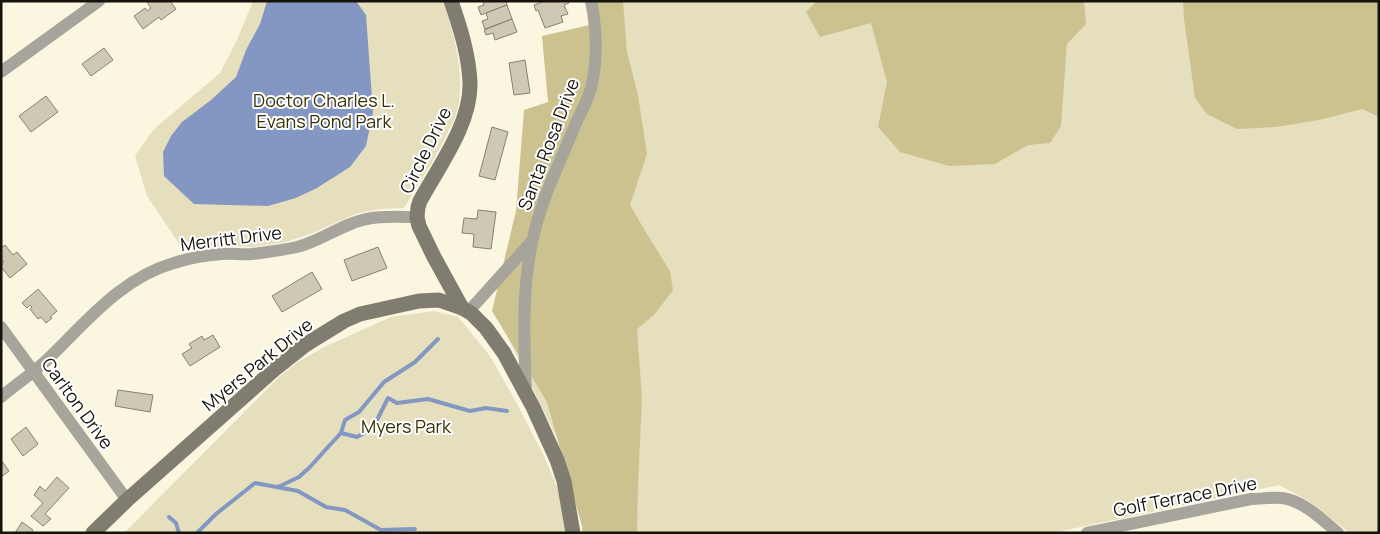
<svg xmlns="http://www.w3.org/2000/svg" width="1380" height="534" font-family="Manrope,sans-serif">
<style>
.green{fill:#e5dfbe}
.forest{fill:#ccc290}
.water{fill:#8497c2}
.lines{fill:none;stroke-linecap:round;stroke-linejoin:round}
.stream{stroke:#8497c2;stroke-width:4}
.building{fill:#cec9b3;stroke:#86826d}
.street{stroke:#a6a49b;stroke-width:12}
.secondary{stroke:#807d70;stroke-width:15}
.labels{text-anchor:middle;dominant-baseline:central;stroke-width:4;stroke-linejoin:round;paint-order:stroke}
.park-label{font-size:18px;fill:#383006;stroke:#fff}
.street-label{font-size:18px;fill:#15130b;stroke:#fff}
</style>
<rect width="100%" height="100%" fill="#fbf6e0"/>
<g class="green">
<path d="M 253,1 L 443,1 C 454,33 467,81 456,114 C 454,120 451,126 448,132 C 436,158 419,183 404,208 L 380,209 L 355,214 L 313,233 L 286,242 L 250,247 L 229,246 L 199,248 L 184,251 L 147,196 L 135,156 L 153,130 L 220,73 L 237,40 Z"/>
<polygon points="598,1 1379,1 1379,533 1350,533 1309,501 1279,485 1052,533 587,533 557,438 507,336 550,244 603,28"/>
<polygon points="434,311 458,317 490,356 517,404 544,456 559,492 566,533 124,533 280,376 298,362 324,347 391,317"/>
</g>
<g class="forest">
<polygon points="595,1 623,1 627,52 638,95 647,154 630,205 647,234 670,271 673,290 654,315 637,329 642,398 638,485 637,533 582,533 582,526 547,402 492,311 516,211 524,110 548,102 542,36 598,23"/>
<polygon points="817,1 1084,1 1086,24 1067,44 1061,126 1050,143 1028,145 995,164 949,166 900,152 878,127 887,82 871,23 820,37 806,12"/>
<polygon points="1183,1 1379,1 1379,117 1362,109 1319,120 1276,127 1237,129 1207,114 1195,98 1184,19"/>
</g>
<polygon class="water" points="267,1 356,1 366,15 373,112 366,146 350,167 317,188 296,198 268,206 194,204 164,176 163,152 171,136 182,122 211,100 236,77 246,50 260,24"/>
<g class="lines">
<g class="stream">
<polyline points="341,433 357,437 373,428 388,398 397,403 428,399 470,411 486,408 507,411"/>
<polyline points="278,487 299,477 310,467 328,447 341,433 345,420 359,412 384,382 415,362 438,339"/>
<polyline points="169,517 176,523 179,533"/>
<polyline points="197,533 216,514 255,483 298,491 326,507 345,510 381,530 415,529"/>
</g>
</g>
<g class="building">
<polygon points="148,1 170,1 176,9 161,20 159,17 143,29 134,16 145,8 147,11 151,8 147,2"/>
<polygon points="483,1 506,1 507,5 481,15 478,7 484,5"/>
<polygon points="545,1 568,1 569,3 564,5 568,14 561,16 563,22 545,28 538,10 536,11 534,5"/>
<polygon points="507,5 512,19 485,29 482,21 488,19 486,13"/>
<polygon points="512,19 517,32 495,40 493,33 486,35 484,30"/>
<polygon points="104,48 113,60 91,76 82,64"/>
<polygon points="525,60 530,93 514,95 509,63"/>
<polygon points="46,96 58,112 31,132 19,116"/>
<polygon points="492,127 508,132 495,180 479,176"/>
<polygon points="478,210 496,212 491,249 473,247 474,234 462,233 464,218 477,219"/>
<polygon points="5,245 13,255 17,252 27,264 10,278 1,267 1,264 4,262 1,258 1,248"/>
<polygon points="378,247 387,268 352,281 344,260"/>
<polygon points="312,272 322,289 282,312 272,296"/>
<polygon points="38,289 57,311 50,317 52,318 46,323 41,317 38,319 30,309 32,307 30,305 27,308 22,303"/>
<polygon points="213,335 220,347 190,366 182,354 192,348 189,344 202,336 204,340"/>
<polygon points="118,390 153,395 150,412 115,406"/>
<polygon points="26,427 38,444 23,456 11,439"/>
<polygon points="1,460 9,471 1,477"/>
<polygon points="57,477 69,488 45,514 51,519 43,526 31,516 43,503 34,495 40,486 45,491"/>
<polygon points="22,522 33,530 31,533 15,533"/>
</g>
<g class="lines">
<g class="street">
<polyline points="1,72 99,1"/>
<polyline points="469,311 532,241"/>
<polyline points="1,327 127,500"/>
<path d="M 526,393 C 524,339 521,283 535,230 C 544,193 562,158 576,123 C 581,112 588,100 591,88 C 598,59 597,30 591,1"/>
<path d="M 1,397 C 18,383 36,371 51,356 C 87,321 123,277 174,263 C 189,258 206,255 222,254 C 232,253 242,255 252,254 C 267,252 283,250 297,247 C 317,242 334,230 353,223 C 373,215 396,217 417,217"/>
<path d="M 1087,533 L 1251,499 C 1261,499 1272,497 1282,498 C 1302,500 1323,520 1338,533"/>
</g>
<g class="secondary">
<path d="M 451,1 C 460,27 469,55 470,83 C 471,124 439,166 420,201 L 418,207 L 417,217 L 419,226 L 434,257 L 462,308"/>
<polyline points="93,533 127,500 276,368 305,345 344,321 360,314 419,301 439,300 462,308 471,313 486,328 504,353 533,407 557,460 564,481 573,533"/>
</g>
</g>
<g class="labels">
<g class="park-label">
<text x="324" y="100">Doctor Charles L.<tspan x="324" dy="21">Evans Pond Park</tspan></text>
<text x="406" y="426">Myers Park</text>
</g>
<g class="street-label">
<text transform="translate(548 144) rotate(-69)">Santa Rosa Drive</text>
<text transform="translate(425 150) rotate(-64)">Circle Drive</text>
<text transform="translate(231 238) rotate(-7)">Merritt Drive</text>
<text transform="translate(257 364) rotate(-39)">Myers Park Drive</text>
<text transform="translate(78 403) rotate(54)">Carlton Drive</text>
<text transform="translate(1185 496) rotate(-11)">Golf Terrace Drive</text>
</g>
</g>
<rect width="1380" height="534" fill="none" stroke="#15130b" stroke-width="5"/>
</svg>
